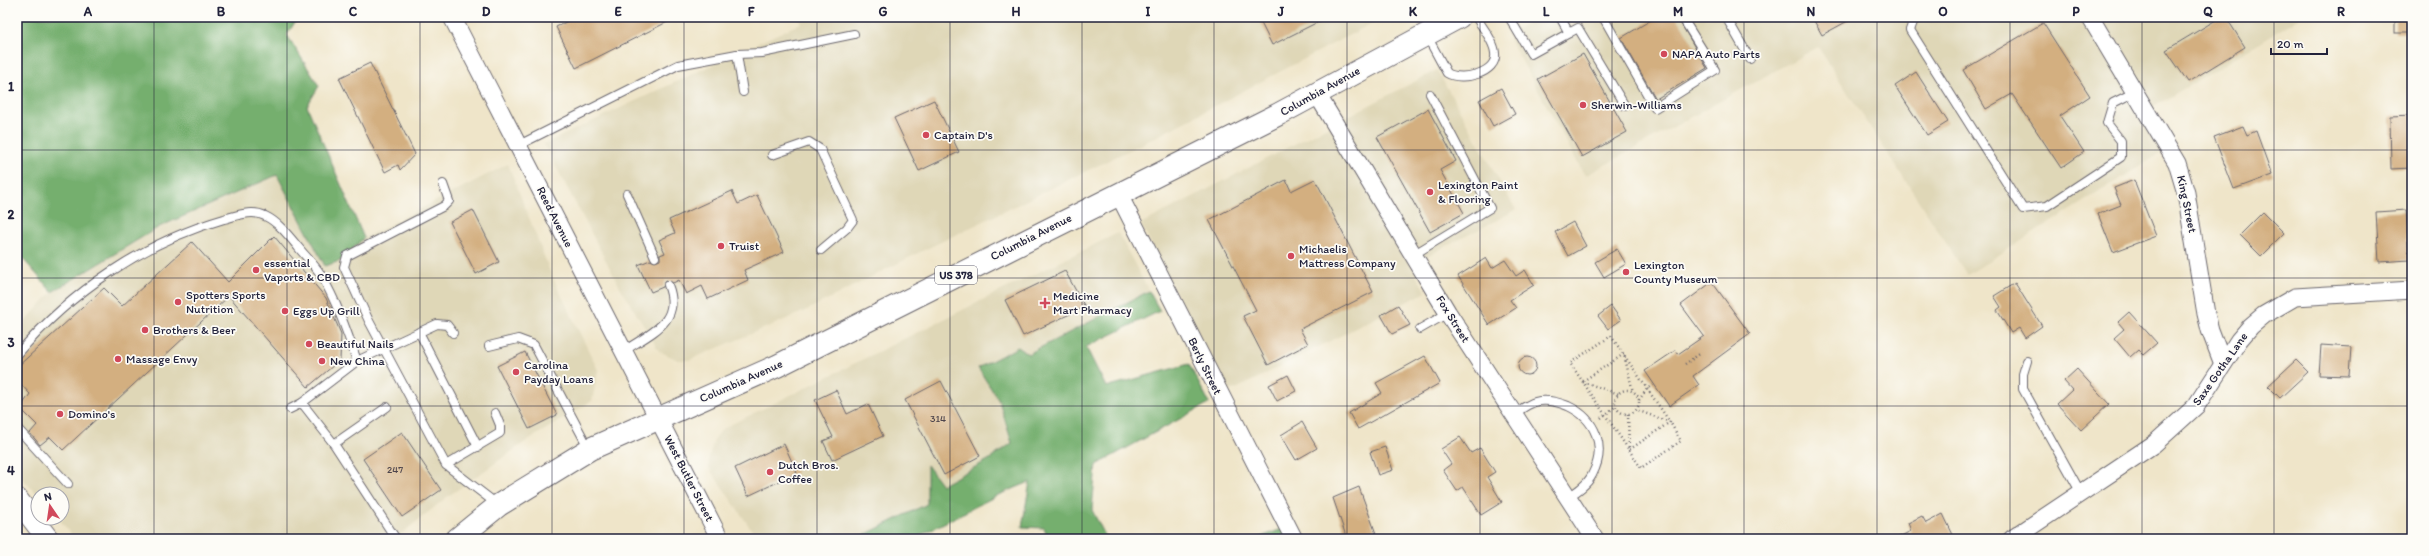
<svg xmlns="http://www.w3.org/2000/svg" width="2429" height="556" font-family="Itim,sans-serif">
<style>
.built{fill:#dfd7b7}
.forest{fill:#74af6e;stroke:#4b6854}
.building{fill:#d3af80}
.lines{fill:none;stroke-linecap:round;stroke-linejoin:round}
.service-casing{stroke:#6a666d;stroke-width:10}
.minor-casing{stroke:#6a666d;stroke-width:19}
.tertiary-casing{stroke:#6a666d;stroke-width:23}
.primary-casing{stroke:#6a666d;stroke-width:24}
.path{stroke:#6a666d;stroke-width:2.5;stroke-dasharray:1 3;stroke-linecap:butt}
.service{stroke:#fff;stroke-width:8}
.minor{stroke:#fff;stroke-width:17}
.tertiary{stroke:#fff;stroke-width:21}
.primary{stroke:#fff;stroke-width:22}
.grid{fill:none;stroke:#22223b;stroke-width:1;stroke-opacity:0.55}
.poi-dot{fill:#d1495b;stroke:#fdfcf7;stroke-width:1.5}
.labels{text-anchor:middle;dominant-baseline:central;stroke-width:3.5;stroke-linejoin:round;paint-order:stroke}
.number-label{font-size:10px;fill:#4e454c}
.shield{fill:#fdfcf7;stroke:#646373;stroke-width:1}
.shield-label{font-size:11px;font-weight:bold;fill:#22223b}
.poi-label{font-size:12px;fill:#22223b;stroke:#fdfcf7;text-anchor:start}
.street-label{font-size:12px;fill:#22223b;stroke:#fdfcf7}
.neatline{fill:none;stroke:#22223b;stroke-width:1.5}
.grid-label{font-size:13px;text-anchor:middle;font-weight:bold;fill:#22223b}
</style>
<rect width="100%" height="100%" fill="#fdfcf7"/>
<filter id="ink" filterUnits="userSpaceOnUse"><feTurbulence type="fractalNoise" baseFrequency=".025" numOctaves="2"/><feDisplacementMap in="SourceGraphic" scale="8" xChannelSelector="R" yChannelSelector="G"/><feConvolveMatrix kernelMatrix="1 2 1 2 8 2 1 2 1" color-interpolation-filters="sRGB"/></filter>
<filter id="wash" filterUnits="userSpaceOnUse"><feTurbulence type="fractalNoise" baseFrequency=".012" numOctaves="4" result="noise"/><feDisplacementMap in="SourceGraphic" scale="16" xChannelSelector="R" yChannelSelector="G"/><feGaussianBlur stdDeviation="0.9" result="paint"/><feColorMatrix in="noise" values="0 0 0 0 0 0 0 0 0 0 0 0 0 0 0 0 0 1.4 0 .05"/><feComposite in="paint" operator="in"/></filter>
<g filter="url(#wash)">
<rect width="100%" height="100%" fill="#efe5c9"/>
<g class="built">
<polygon points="798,17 1384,17 1148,141 916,254 803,312 689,360 678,360 659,351 620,287 544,144 801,23"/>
<polygon points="1539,17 2301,17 2147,111 2169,148 1967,275 1818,47 1585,176 1507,34"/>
<polygon points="1437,70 1516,210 1410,265 1426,292 1236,389 1227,391 1141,224"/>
<polygon points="508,164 551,274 598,370 592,401 528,440 447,497 395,539 75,539 58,518 62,518 62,494 38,495 17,473 17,330 52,292 159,227 277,175 340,261 364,238"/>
<polygon points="1118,233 1149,291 1028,354 978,368 999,401 1013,443 990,459 942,486 928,466 927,504 856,539 758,539 709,468 709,457 714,440 722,429"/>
</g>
<g class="forest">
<polygon points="17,17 298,17 287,35 319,86 307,106 364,238 340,261 325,266 277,175 159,227 52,292 17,252"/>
<polygon points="1149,291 1160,311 1086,347 1106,387 1189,364 1209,403 1096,465 1092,510 1107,539 1049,539 1044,528 1022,527 1030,482 998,495 913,539 856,539 927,504 927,465 942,485 990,459 1012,443 999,401 978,368 1018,347 1028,354"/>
<polygon points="1287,527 1294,539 1256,539"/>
</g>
<g id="blocks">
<g class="building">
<polygon points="576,17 677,17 576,68 556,27"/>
<polygon points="1258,17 1328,17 1272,45"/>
<polygon points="1656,17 1677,17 1707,68 1656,99 1621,38"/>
<polygon points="1812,17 1855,17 1822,35"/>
<polygon points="2221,17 2226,17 2245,47 2188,82 2166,50"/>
<rect x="2395" y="17" width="17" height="16"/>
<polygon points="2043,23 2090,96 2060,116 2084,152 2061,168 2012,94 1986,109 1963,70"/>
<polygon points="1583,54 1627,132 1582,157 1538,79"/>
<polygon points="370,63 415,154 400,170 398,165 385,172 339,78"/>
<polygon points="1916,72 1948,122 1927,135 1895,86"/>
<polygon points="1501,88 1515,114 1493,126 1479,100"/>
<polygon points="934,100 959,152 919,171 894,118"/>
<polygon points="1428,109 1456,161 1440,170 1464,213 1430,232 1377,137"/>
<polygon points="2412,115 2412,168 2391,169 2390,116"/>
<polygon points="2243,126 2247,135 2256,131 2272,175 2234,189 2214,137"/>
<polygon points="1315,179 1373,292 1300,329 1308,344 1268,365 1243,316 1256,310 1209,220 1286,180 1291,191"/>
<polygon points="2134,180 2156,236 2113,252 2098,214 2121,205 2114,188"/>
<polygon points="732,191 738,204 757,195 784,252 744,270 748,280 708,299 702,286 686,294 679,280 673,283 666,280 663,287 651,292 638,265 650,260 655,262 660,260 660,255 665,253 659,240 675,233 669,220"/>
<polygon points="473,210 499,262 476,274 450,222"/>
<polygon points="2406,210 2409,260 2379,262 2376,212"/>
<polygon points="2263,212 2284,233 2261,256 2240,235"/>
<polygon points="1573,222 1586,246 1568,256 1555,232"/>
<polygon points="274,236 326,298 341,334 340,360 308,387 229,296 63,450 50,437 40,445 30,433 37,425 20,408 30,394 17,380 17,367 104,288 122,306 192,242 228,282"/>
<polygon points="1617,249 1626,264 1604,277 1595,262"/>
<polygon points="1486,258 1492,268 1505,260 1516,276 1525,270 1534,285 1510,300 1516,308 1489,325 1458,276"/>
<polygon points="1065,271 1085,307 1023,336 1005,300"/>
<polygon points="1712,282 1750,334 1693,376 1699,385 1669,406 1645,371 1676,350 1678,354 1704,336 1681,305"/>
<polygon points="2015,283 2042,326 2025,338 2019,328 2011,333 1997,310 2001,307 1994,296"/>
<polygon points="1398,305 1410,325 1392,334 1381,315"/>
<polygon points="1611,306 1621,320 1608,329 1598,316"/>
<polygon points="2129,312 2157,343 2143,355 2138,350 2130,357 2114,338 2124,329 2118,322"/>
<polygon points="2321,345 2351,347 2349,376 2319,375"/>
<polygon points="525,352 557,415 529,429 497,366"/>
<polygon points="1425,356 1440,383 1358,429 1349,413 1382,393 1376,383"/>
<circle cx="1527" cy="366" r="9"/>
<polygon points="2296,360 2308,372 2280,398 2268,386"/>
<polygon points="2077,369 2109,404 2081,430 2057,404 2072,390 2064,381"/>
<polygon points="1288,375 1296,391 1277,401 1269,385"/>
<polygon points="941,381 980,456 944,475 905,400"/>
<polygon points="836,390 847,414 868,404 883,436 832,460 823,441 833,437 815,400"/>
<polygon points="1302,422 1317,448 1296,460 1281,435"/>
<polygon points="402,432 441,490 402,517 363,459"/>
<polygon points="1460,437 1471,453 1480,448 1495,472 1487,477 1502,502 1481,515 1463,487 1457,491 1443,470 1451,464 1441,449"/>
<polygon points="784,444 797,473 748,496 735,468"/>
<polygon points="1385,447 1393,470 1378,475 1370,452"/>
<polygon points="1359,487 1378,539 1347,539 1333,498"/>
<polygon points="1943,514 1955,539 1895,539 1911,531 1908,523 1922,516 1926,523"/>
</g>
</g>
</g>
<g filter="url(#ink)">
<use href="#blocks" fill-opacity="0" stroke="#6a666d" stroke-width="1"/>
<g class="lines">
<g class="service-casing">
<g id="service">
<polyline points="1509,17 1531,54 1569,33 1560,17"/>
<polyline points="1603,17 1655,108 1715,70 1682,17"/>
<polyline points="1726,17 1750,59"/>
<polyline points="1915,17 1910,30 2023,209 2047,206 2121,157 2121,141 2107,123 2113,103 2135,92"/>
<polyline points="1569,33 1578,28 1625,106"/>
<path d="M 1427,36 L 1447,73 C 1462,82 1498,73 1495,53 C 1494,41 1482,27 1476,17"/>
<polyline points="737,54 743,92"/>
<polyline points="519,145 678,65 737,54 762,53 854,34"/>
<polyline points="772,155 809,142 820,149 853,220 847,228 821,250"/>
<polyline points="443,184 449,201 444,206 347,256 344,267 369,321 446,465 498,505"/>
<polyline points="627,194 655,257"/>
<polyline points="1413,255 1490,208 1430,94"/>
<polyline points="1420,329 1448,313"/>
<polyline points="419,332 478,447"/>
<polyline points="489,346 518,339 534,345 589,449"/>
<path d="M 624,351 C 650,333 683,322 668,285"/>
<path d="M 17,355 C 70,292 144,242 224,219 C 236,216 252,209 265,216 C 278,222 289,236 298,247 C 305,256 315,265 321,275 C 337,302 347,332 357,361"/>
<polyline points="2027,361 2023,374 2023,389 2081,493"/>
<polyline points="302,403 334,444 396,539"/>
<polyline points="290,409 302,403 357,361 437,324 447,325 453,333"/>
<path d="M 1514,414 C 1520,410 1528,404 1535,402 C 1546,399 1558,402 1568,406 C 1596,419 1607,447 1592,475 C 1587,485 1576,492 1567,498"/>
<polyline points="17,428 68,484"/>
<polyline points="334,444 387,407"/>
<polyline points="446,465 500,433 500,425 495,413"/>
</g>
</g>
<g class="minor-casing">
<g id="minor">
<polyline points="452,17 720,539"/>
<polyline points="2090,17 2177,163 2186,193 2206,314 2210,330 2223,364"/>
<polyline points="1317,94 1448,313 1595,539"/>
<polyline points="1118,193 1294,539"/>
<polyline points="2012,539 2154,444 2196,406 2239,340 2251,326 2264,315 2295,297 2412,290"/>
</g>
</g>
<g class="tertiary-casing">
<polyline id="tertiary" points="17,499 48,539"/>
</g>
<g class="primary-casing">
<polyline id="primary" points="457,539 499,505 590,449 777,366 1277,115 1459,17"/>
</g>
<g class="path">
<polygon points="1611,336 1670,422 1629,450 1570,363"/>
<polyline points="1685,364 1701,353"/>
<polyline points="1583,381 1624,354 1633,392"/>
<polyline points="1583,382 1619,394"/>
<circle cx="1627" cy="402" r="12"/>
<polyline points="1639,400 1647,389 1654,384"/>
<polyline points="1628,414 1629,450 1641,468 1681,441 1670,422 1636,410"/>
<polyline points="1601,418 1616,406"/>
</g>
<use href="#service" class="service"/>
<use href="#minor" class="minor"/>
<use href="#tertiary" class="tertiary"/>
<use href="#primary" class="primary"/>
</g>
</g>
<path class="grid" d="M 154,17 L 154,539M 287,17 L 287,539M 420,17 L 420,539M 552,17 L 552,539M 684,17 L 684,539M 817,17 L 817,539M 950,17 L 950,539M 1082,17 L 1082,539M 1214,17 L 1214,539M 1347,17 L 1347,539M 1480,17 L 1480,539M 1612,17 L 1612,539M 1744,17 L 1744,539M 1877,17 L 1877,539M 2010,17 L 2010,539M 2142,17 L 2142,539M 2274,17 L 2274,539M 17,150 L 2412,150M 17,278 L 2412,278M 17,406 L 2412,406"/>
<g class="poi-dot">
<circle cx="1664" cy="54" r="4"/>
<circle cx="1583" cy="105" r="4"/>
<circle cx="926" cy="135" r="4"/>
<circle cx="1430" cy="192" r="4"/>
<circle cx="721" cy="246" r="4"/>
<circle cx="1291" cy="256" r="4"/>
<circle cx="256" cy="270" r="4"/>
<circle cx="1626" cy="272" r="4"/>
<circle cx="178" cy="302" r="4"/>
<path d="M1043 297h4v4h4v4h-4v4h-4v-4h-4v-4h4z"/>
<circle cx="285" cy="311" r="4"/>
<circle cx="145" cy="330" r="4"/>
<circle cx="309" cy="344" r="4"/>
<circle cx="118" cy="359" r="4"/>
<circle cx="322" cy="361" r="4"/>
<circle cx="516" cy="372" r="4"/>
<circle cx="60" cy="414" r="4"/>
<circle cx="770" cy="472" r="4"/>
</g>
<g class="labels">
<g class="number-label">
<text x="938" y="418">314</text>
<text x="395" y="469">247</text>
</g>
<rect class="shield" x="935" y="266" width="42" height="18" rx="3"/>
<g class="shield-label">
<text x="956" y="275">US 378</text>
</g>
<g class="poi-label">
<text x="1672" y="54">NAPA Auto Parts</text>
<text x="1591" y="105">Sherwin-Williams</text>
<text x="934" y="135">Captain D's</text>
<text x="1438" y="185">Lexington Paint<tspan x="1438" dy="14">&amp; Flooring</tspan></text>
<text x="729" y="246">Truist</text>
<text x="1299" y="249">Michaelis<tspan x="1299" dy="14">Mattress Company</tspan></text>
<text x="264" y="263">essential<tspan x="264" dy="14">Vaports &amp; CBD</tspan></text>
<text x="1634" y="265">Lexington<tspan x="1634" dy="14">County Museum</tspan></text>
<text x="186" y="295">Spotters Sports<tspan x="186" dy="14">Nutrition</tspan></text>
<text x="1053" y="296">Medicine<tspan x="1053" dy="14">Mart Pharmacy</tspan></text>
<text x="293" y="311">Eggs Up Grill</text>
<text x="153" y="330">Brothers &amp; Beer</text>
<text x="317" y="344">Beautiful Nails</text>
<text x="126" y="359">Massage Envy</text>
<text x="330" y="361">New China</text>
<text x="524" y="365">Carolina<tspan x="524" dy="14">Payday Loans</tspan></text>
<text x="68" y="414">Domino's</text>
<text x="778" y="465">Dutch Bros.<tspan x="778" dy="14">Coffee</tspan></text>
</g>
<g class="street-label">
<text transform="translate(1320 91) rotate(-29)">Columbia Avenue</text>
<text transform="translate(2187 204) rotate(78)">King Street</text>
<text transform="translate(555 217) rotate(63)">Reed Avenue</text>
<text transform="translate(1031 237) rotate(-27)">Columbia Avenue</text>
<text transform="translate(1453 319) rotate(58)">Fox Street</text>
<text transform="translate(1205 366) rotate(64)">Berly Street</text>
<text transform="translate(2220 369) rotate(-55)">Saxe Gotha Lane</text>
<text transform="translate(741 381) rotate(-24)">Columbia Avenue</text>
<text transform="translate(689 478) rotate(63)">West Butler Street</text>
</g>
</g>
<rect width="2429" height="556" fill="none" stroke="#fdfcf7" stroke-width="44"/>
<g transform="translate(50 506) rotate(347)"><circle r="19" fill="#fdfcf7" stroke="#a5a5ac"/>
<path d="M0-3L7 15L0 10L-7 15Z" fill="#d1495b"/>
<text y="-6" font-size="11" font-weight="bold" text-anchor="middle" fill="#22223b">N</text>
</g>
<path d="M2271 48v6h56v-6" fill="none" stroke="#22223b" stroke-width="2"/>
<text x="2277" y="48" font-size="12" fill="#22223b" stroke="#fdfcf7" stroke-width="3" paint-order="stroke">20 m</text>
<rect x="22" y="22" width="2385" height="512" class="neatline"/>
<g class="grid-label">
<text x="88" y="16">A</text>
<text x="221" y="16">B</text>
<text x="353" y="16">C</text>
<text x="486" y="16">D</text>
<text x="618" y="16">E</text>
<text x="751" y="16">F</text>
<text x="883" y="16">G</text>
<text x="1016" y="16">H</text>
<text x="1148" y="16">I</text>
<text x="1281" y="16">J</text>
<text x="1413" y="16">K</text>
<text x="1546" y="16">L</text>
<text x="1678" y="16">M</text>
<text x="1811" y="16">N</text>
<text x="1943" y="16">O</text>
<text x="2076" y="16">P</text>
<text x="2208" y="16">Q</text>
<text x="2341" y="16">R</text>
<text x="11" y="91">1</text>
<text x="11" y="219">2</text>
<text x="11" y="347">3</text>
<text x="11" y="475">4</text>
</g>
</svg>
